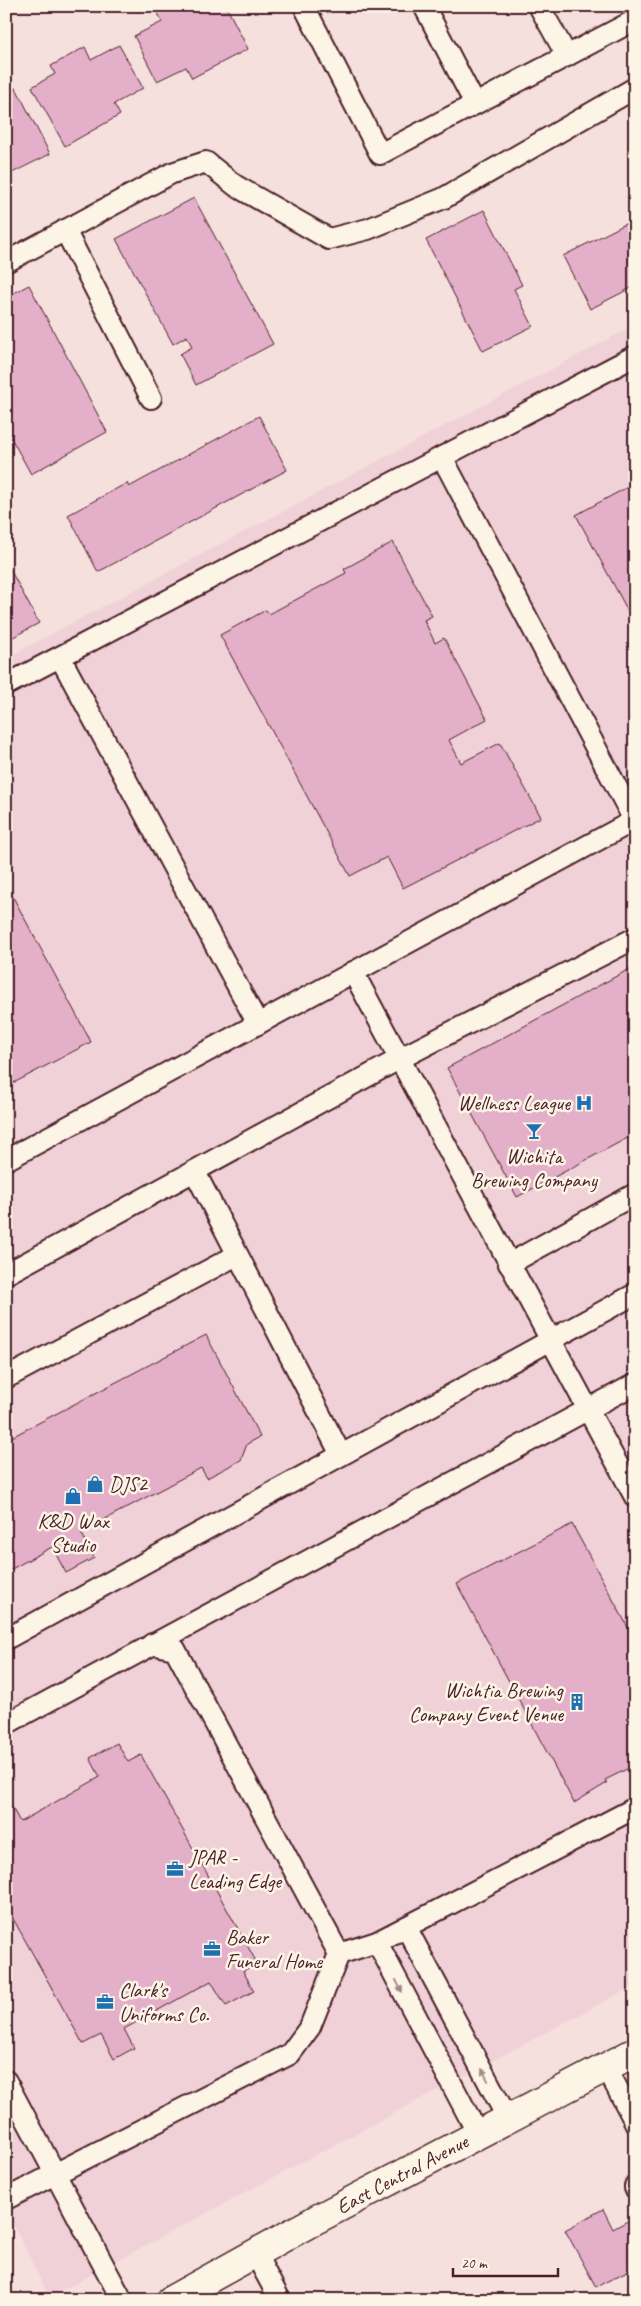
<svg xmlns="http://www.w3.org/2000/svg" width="641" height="2306" font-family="Caveat,sans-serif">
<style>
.built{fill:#f0d1d7}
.building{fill:#e4afc9;stroke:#4a1f2b}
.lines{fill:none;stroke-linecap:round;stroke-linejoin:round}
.service-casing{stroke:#4a1f2b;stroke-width:24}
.secondary-casing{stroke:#4a1f2b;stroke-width:31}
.service{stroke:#fcf5e5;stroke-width:20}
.secondary{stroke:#fcf5e5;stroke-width:28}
.oneway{fill:#a38a88}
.labels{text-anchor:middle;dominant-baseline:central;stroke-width:5;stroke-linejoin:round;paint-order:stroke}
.poi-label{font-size:21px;fill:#4a1f2b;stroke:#fcf5e5;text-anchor:start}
.street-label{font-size:21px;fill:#4a1f2b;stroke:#fcf5e5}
</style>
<rect width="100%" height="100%" fill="#f5e0dd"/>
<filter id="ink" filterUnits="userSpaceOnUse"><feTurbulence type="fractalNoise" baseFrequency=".02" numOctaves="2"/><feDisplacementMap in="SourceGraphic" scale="10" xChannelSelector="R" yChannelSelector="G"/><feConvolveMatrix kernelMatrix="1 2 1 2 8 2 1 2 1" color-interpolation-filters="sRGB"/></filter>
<g filter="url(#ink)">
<polygon class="built" points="635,325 635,1985 49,2297 6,2209 6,658"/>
<g class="building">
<polygon points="161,6 192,6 194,11 204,6 226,6 248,49 192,78 186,67 157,81 134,36 162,22 156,9"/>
<polygon points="119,45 143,88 114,104 120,115 65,146 32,87 55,74 51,66 85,47 91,60"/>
<polygon points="16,88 50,154 6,176 6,93"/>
<polygon points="194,198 273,344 196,385 180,354 192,347 187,336 173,344 116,239"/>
<polygon points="484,210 522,285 514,289 533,326 483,351 426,240"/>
<polygon points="635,219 635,286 590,309 563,256"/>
<polygon points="29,285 107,432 31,474 6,429 6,297"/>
<polygon points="259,416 287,470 98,572 68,515 127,483 129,487"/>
<polygon points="635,483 635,624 576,515"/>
<polygon points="393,542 432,616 424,620 435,643 444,638 487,719 449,740 461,763 500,743 541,817 403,888 387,857 350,876 220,635 266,610 269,614 346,573 344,569"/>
<polygon points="6,562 39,623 6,641"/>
<polygon points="6,884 91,1042 6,1087"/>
<polygon points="635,966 635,1134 517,1197 447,1068"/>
<polygon points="206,1335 260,1437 247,1444 241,1460 207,1478 201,1468 81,1532 94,1558 66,1573 52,1547 6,1572 6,1440"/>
<polygon points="572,1524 635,1640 635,1765 605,1780 607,1783 574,1803 457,1584"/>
<polygon points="117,1743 128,1762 141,1755 257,1963 243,1971 254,1991 226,2006 211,1981 124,2029 134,2048 114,2059 101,2035 83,2044 6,1906 6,1801 8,1800 20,1822 100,1777 90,1758"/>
<polygon points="603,2209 613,2229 633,2218 635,2222 635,2267 596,2287 565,2230"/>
</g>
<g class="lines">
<g class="service-casing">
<g id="service">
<polyline points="304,6 380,154 635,20"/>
<polyline points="424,6 475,104"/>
<polyline points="539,6 567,56"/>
<polyline points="65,230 151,398"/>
<polyline points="6,262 172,173 206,162 236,186 329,239 368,229 444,198 635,88"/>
<polyline points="442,457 634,820"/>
<polyline points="60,657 258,1024"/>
<polyline points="6,685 635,356"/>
<polyline points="353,972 635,1497"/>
<polyline points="6,1160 635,820"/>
<polyline points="195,1172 341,1455"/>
<polyline points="509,1264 635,1194"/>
<polyline points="6,1274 399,1059 635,938"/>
<polyline points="6,1378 237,1255"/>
<polyline points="6,1639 635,1294"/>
<polyline points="152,1644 175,1649 339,1954 377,1942 635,1808"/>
<polyline points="6,1724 635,1384"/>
<polyline points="406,1927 508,2119"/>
<polyline points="377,1942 478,2134"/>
<polyline points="606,2067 635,2122"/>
<polyline points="6,2081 122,2300"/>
<polyline points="635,2186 635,2188"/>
<polyline points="6,2199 290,2054 310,2027 339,1954"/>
<polyline points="255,2253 280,2300"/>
</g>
</g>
<g class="secondary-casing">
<polyline id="secondary" points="171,2300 317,2219 635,2052"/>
</g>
<use href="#service" class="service"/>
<use href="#secondary" class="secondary"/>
</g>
<defs><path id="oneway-solid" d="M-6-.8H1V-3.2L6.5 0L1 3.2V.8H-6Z" transform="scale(1.25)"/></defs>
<g class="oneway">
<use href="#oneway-solid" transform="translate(399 1986) rotate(63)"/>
<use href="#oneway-solid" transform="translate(485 2075) rotate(-118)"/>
</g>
</g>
<defs>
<g id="hospital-bare" transform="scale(1.35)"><path d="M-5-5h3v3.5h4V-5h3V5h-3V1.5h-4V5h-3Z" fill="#1f6fb2" stroke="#fcf5e5" stroke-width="2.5" paint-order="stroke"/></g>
<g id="bar-bare" transform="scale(1.35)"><path d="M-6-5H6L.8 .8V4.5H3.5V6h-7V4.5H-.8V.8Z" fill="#1f6fb2" stroke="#fcf5e5" stroke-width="2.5" paint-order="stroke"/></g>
<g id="shop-bare" transform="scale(1.35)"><path d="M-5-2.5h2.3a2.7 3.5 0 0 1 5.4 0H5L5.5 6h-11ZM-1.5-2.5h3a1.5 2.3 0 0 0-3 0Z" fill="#1f6fb2" stroke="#fcf5e5" stroke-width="2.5" paint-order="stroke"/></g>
<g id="building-bare" transform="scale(1.35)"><path d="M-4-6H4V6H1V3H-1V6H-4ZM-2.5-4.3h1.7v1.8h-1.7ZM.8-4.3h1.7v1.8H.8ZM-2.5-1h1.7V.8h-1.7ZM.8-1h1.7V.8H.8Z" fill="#1f6fb2" stroke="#fcf5e5" stroke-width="2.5" paint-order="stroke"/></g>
<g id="office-bare" transform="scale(1.35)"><path d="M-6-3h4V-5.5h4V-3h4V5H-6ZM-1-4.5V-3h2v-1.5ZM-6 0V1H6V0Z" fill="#1f6fb2" stroke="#fcf5e5" stroke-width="2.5" paint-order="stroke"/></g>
</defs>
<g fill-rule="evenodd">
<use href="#hospital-bare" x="584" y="1103"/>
<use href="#bar-bare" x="534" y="1131"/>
<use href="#shop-bare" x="95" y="1484"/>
<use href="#shop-bare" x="73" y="1496"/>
<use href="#building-bare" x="577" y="1702"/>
<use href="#office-bare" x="175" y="1869"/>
<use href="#office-bare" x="212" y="1949"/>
<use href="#office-bare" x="105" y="2002"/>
</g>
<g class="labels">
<g class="poi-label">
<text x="570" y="1103" text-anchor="end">Wellness League</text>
<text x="534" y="1156" text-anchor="middle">Wichita<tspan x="534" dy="24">Brewing Company</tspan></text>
<text x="109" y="1484">DJS2</text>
<text x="73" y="1521" text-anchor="middle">K&amp;D Wax<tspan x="73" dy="24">Studio</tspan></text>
<text x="563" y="1690" text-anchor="end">Wichtia Brewing<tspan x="563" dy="24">Company Event Venue</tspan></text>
<text x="189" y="1857">JPAR -<tspan x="189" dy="24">Leading Edge</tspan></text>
<text x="226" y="1937">Baker<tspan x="226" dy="24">Funeral Home</tspan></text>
<text x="119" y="1990">Clark's<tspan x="119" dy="24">Uniforms Co.</tspan></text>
</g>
<g class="street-label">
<text transform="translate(402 2174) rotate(-28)">East Central Avenue</text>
</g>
</g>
<rect width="641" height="2306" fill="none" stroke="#fcf5e5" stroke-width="25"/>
<rect x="12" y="12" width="616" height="2281" fill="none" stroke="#4a1f2b" stroke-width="2" filter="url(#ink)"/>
<path d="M453 2268v8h105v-8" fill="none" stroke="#4a1f2b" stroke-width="2.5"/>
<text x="461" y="2268" font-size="15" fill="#4a1f2b" stroke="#fcf5e5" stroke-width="4" paint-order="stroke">20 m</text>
</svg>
